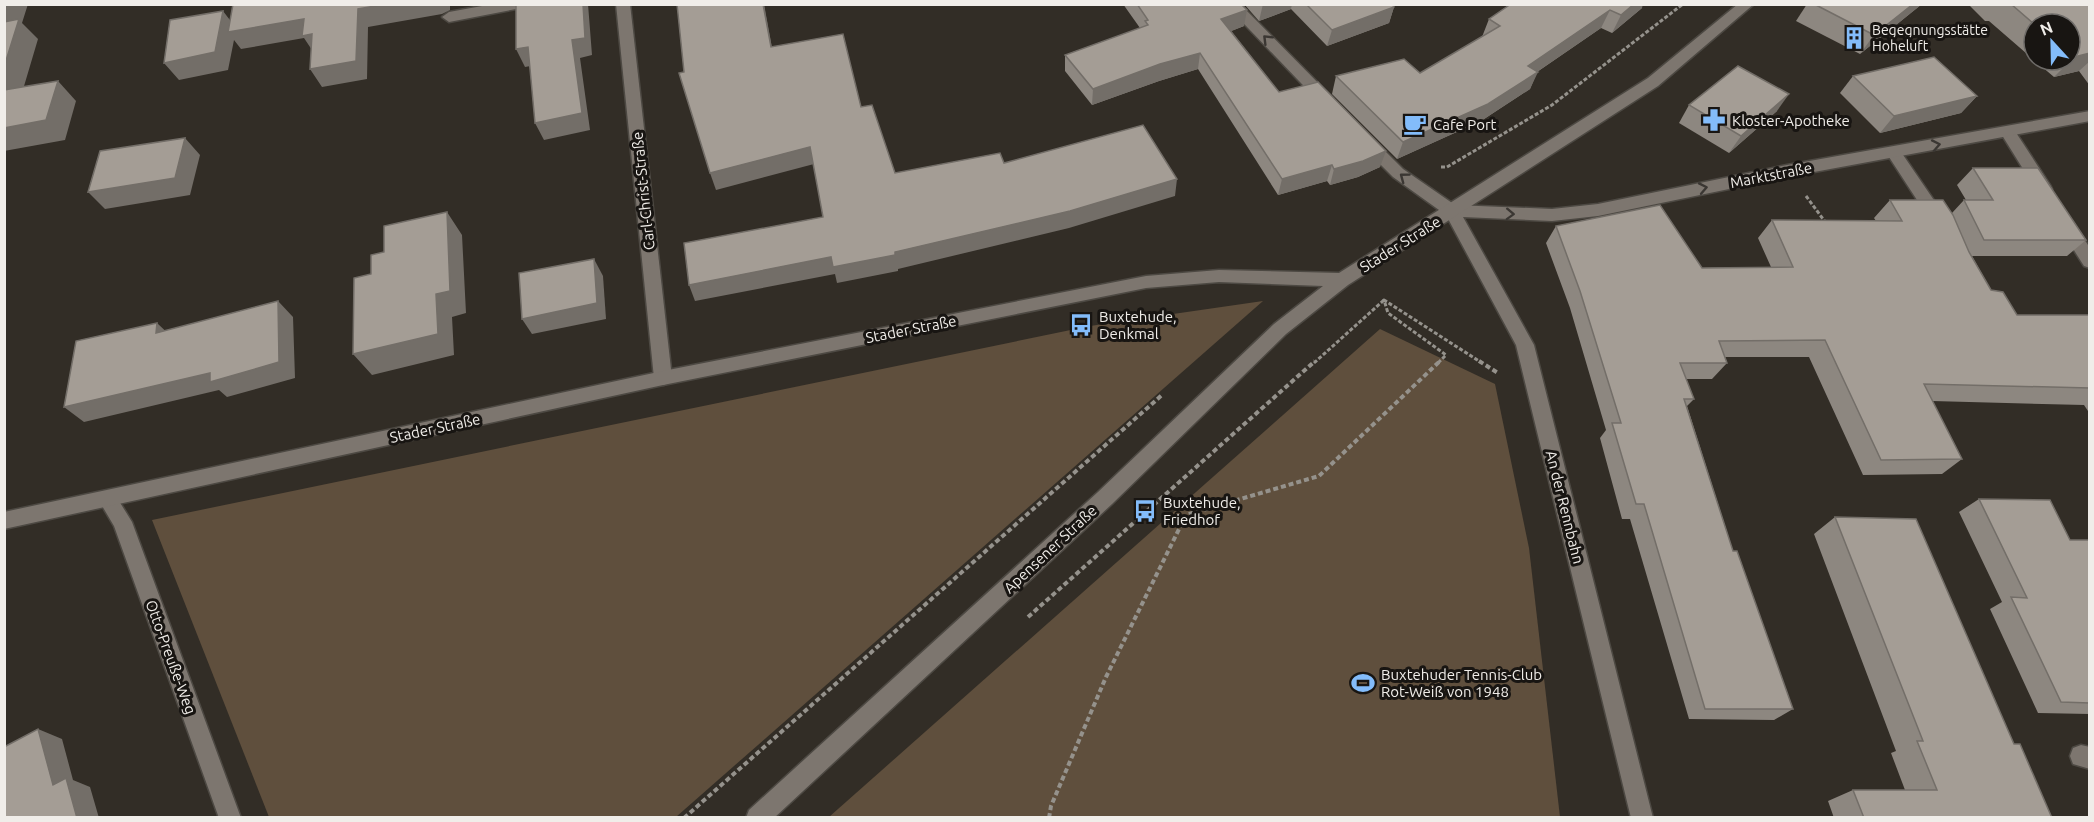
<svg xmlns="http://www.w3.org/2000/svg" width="2094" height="822" font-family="Ubuntu,sans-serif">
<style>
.green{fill:#5f4f3d}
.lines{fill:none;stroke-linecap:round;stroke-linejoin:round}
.service-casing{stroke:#4d4943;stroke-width:3}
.minor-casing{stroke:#4d4943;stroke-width:3}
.tertiary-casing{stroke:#4d4943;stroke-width:3}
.path-far1{stroke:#95928c;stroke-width:3;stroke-dasharray:4 2;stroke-linecap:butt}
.path{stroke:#95928c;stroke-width:4;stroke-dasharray:5 3;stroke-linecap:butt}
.service{fill:#7d766f;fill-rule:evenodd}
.minor{fill:#7d766f;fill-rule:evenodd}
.tertiary{fill:#7d766f;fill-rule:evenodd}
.wall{fill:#8d8780}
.shaded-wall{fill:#736e68}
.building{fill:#a49d95;stroke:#736e68;stroke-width:1.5}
.oneway{stroke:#3b3733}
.labels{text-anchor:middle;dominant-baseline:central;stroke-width:6;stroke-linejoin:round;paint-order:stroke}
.far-poi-label{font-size:14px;fill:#f0ede9;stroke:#181512;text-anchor:start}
.poi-label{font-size:15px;fill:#f0ede9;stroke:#181512;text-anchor:start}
.street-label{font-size:15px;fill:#f0ede9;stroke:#181512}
</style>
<rect width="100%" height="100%" fill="#322d26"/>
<g class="green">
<polygon points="1263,301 676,817 269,817 152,520 1090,326"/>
<polygon points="1380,329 1495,384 1529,548 1560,817 829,817"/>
</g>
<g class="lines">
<g class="service-casing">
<g id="service">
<polygon points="493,4 528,4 521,8 449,22 442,17 449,12"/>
<polygon points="2008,127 2013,128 2050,185 2052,189 2050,193 2038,193 2000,132 2003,128"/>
<polygon points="1894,148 1899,149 1944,215 1946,219 1944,223 1932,223 1889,157 1886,153 1889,149"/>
<polygon points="2066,219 2072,221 2090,248 2090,268 2084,266 2058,225 2060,221"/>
<polygon points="2081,745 2090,747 2090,769 2073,764 2070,756 2073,748"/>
</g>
</g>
<g class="minor-casing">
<g id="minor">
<polygon points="616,4 630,4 672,378 669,383 663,385 657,383 654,378"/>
<polygon points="1225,4 1240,4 1333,98 1335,102 1333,106 1323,106"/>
<polygon points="2090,111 2090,121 1787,177 1598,216 1552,221 1463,217 1534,345 1653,818 1631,818 1516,345 1446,215 1393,177 1361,145 1358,141 1361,137 1371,137 1403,169 1455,205 1552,209 1598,204 1787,165"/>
<polygon points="107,491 114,493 132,522 241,818 219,818 114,526 98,499 100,493"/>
</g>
</g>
<g class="tertiary-casing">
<polygon id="tertiary" points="1738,4 1754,4 1658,86 1348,285 1286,334 1112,504 774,818 746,818 749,810 1098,492 1274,324 1323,286 1219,282 1146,288 663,385 4,529 4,512 663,371 1146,276 1219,270 1339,273 1648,78"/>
</g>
<g class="path-far1">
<polyline points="1441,167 1447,167 1552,105 1683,4"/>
<polyline points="1806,196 1826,223"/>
<polyline points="1314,363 1384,300"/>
<polyline points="1438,363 1446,355 1388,313 1384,300 1482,363"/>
</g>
<g class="path">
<polyline points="1479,361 1498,373"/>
<polyline points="1028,617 1315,361"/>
<polyline points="684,818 1162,395"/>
<polyline points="1049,818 1051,806 1106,677 1186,515 1319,476 1440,361"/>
</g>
<use href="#service" class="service"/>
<use href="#minor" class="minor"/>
<use href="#tertiary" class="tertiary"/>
</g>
<g class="wall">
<polygon points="1123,4 1241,4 1244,26 1231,31 1279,92 1380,167 1358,177 1330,185 1327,181 1278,195 1198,69 1159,81 1092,105 1065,71 1065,55 1140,28"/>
<polygon points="1244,4 1392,4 1394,7 1389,23 1327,46 1291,9 1259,21"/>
<polygon points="1807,4 1922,4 1860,54 1796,21"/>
<polygon points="1968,4 2090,4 2090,86 2079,71 2054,77 2034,60 2070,60 2070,24 2034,24 2034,60 1989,21 1985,21"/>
<polygon points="1642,8 1612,33 1601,28 1537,72 1530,89 1481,121 1397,159 1332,94 1336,76 1420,73 1482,37 1489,19"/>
<polygon points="1853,76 1977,96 1961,113 1880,133 1840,93"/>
<polygon points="1689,105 1777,111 1729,153 1679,123"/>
<polygon points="1973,168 2086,240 2067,256 1972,256 1991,290 2017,315 2090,315 2090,414 2084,405 1932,401 1962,459 1942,474 1863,475 1809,357 1725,357 1727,363 1712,379 1686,379 1694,399 1687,406 1733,551 1793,709 1774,720 1689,719 1630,519 1622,519 1600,438 1606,430 1570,308 1546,243 1556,226 1702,268 1771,267 1758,238 1772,220 1876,221 1874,218 1890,200 1952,213 1964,200 1966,200 1957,185"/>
<polygon points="1979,499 2070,540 2090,540 2090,714 2038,713 1990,609 2002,602 1959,512"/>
<polygon points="1835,517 2014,744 2052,818 1834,818 1828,801 1853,790 1905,790 1891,753 1896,751 1814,534"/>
</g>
<g class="shaded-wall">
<polygon points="4,4 28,4 22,23 38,39 19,103 4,95"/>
<polygon points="387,4 450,4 450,10 442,14 368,27 367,79 322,87 310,69 358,9"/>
<polygon points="583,4 588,4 592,55 580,58 590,130 544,140 535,123"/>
<polygon points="763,4 764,4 775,64 771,47"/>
<polygon points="1263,4 1292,4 1291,9 1259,21"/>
<polygon points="1634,4 1643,4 1642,8 1612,33 1621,15"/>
<polygon points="1913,4 1922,4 1860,54 1874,35"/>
<polygon points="1394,7 1389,23 1327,46 1332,30"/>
<polygon points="1247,10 1244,26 1219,36 1221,19"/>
<polygon points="1610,10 1601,28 1528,78 1538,72 1530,89 1481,121 1397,159 1403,142 1528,66"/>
<polygon points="223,11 236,28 304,19 316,36 314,53 304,38 241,49 234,40 228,70 179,80 164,63"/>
<polygon points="528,47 536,65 525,67 516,49"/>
<polygon points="1200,53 1198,69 1159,81 1092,105 1093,89 1160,64"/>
<polygon points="2090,53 2090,61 2079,71 2054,77 2074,57"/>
<polygon points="58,81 76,101 65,140 4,151 4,128"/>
<polygon points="1789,94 1777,111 1729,153 1741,136"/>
<polygon points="1977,96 1961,113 1880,133 1894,116"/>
<polygon points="185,138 200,155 190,195 105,209 88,192"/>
<polygon points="810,147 814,164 716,190 710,173"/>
<polygon points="1386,151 1380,167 1358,177 1330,185 1334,169"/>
<polygon points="1332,165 1327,181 1278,195 1282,179"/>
<polygon points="1177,179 1175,196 1069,228 898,269 898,271 837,283 835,274 695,301 689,285 831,257 895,252"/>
<polygon points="447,212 462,235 466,313 452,317 454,355 372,375 353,354"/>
<polygon points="594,259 603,276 606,319 532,334 522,319"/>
<polygon points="278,301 293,317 295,378 227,397 219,390 84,422 64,407"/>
<polygon points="157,323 174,339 156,333"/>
<polygon points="38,729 62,739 73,780 90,787 99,818 77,818 53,785"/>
</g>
<g class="building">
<polygon points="233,4 387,4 358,9 356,61 310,69 312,34 302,36 304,19 228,32"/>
<polygon points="516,4 583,4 585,38 572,40 582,113 535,123 528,47 516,49"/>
<polygon points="677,4 763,4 771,47 843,34 861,107 872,105 895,173 1000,153 1004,163 1143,125 1177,179 1070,211 895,252 895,255 833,267 831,257 689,285 684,243 823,217 810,147 710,173 679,73 684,72"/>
<polygon points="1137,4 1241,4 1247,10 1221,19 1279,92 1318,82 1386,151 1363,161 1334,169 1332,165 1282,179 1200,53 1160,64 1093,89 1065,55 1148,25 1145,21 1148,20"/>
<polygon points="1306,4 1392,4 1394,7 1332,30"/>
<polygon points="1511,4 1634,4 1621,15 1610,10 1528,66 1538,72 1488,104 1403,142 1336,76 1404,59 1420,73 1500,26 1489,19"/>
<polygon points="1814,4 1913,4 1874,35"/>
<polygon points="2011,4 2090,4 2090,53 2074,57 2070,54 2070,24 2034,24"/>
<polygon points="223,11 215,52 164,63 170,20"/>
<polygon points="19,19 4,67 4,22"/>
<polygon points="1934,57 1977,96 1894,116 1853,76"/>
<polygon points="1738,66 1789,94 1741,136 1689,105"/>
<polygon points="58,81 46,120 4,128 4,90"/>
<polygon points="185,138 175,178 88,192 100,151"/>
<polygon points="1973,168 2038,168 2086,240 1984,240 1964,200 1993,200"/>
<polygon points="1890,200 1943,200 1953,215 1969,252 1991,290 2003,292 2017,315 2090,315 2090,388 1924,384 1962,459 1881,460 1825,340 1719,341 1727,363 1680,363 1694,399 1684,399 1733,551 1737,551 1793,709 1705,709 1644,504 1636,504 1612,423 1621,423 1580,291 1556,226 1660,205 1702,268 1793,267 1772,220 1902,221"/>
<polygon points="447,212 450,291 436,294 438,334 353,354 354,278 371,274 371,255 384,252 384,226"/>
<polygon points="594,259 597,303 522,319 519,273"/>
<polygon points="278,301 279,362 210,382 210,373 64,407 76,341 157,323 156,333"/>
<polygon points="1979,499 2050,500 2070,540 2090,540 2090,703 2061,702 2011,597 2027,598"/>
<polygon points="1835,517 1916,519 2014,744 2020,744 2052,818 1864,818 1853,790 1937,790 1917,741 1923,741"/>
<polygon points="38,729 53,785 66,778 77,818 4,818 4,747"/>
</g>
<defs><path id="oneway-chevron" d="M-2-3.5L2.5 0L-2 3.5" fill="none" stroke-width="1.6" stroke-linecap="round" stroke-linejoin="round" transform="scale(1.5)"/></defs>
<g class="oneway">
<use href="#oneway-chevron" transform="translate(1267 39) rotate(-135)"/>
<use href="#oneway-chevron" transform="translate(1936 145) rotate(-11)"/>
<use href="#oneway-chevron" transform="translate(1404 177) rotate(-143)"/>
<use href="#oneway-chevron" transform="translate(1703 188) rotate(-11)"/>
<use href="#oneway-chevron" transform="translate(1510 214) rotate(2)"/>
</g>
<defs>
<g id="building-bare" transform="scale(1.8)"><path d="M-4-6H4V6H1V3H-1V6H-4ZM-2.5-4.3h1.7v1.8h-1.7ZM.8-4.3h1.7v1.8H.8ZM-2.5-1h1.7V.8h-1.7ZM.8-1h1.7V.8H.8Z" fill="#83bcfa" stroke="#181512" stroke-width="2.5" paint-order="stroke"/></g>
<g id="pharmacy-bare" transform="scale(1.8)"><path d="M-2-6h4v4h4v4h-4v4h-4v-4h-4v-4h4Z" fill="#83bcfa" stroke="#181512" stroke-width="2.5" paint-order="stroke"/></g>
<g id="cafe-bare" transform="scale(1.8)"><path d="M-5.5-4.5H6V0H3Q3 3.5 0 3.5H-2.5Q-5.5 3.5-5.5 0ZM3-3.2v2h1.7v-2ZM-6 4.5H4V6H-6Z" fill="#83bcfa" stroke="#181512" stroke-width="2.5" paint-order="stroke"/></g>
<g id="bus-bare" transform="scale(1.8)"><path d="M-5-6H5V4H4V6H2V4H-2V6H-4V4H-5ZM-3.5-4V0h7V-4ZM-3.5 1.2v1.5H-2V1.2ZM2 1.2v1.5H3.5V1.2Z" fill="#83bcfa" stroke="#181512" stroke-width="2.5" paint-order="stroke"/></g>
<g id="stadium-bare" transform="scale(1.8)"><path d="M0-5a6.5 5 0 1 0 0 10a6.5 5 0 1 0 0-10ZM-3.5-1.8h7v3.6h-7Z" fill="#83bcfa" stroke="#181512" stroke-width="2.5" paint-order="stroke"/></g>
</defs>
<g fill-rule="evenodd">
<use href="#building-bare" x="1854" y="38"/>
<use href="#pharmacy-bare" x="1714" y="120"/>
<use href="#cafe-bare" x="1415" y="124"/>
<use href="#bus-bare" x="1081" y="325"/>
<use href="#bus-bare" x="1145" y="511"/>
<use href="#stadium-bare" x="1363" y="683"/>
</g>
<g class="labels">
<g class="far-poi-label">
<text x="1872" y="30">Begegnungsstätte<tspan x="1872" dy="16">Hoheluft</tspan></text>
</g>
<g class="poi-label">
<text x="1732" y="120">Kloster-Apotheke</text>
<text x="1433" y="124">Cafe Port</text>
<text x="1099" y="316">Buxtehude,<tspan x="1099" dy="17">Denkmal</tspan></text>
<text x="1163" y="502">Buxtehude,<tspan x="1163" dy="17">Friedhof</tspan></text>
<text x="1381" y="674">Buxtehuder Tennis-Club<tspan x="1381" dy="17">Rot-Weiß von 1948</tspan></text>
</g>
<g class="street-label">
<text transform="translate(1771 175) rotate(-11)">Marktstraße</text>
<text transform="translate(643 191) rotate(-96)">Carl-Christ-Straße</text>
<text transform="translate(1400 244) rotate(-32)">Stader Straße</text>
<text transform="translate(911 329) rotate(-11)">Stader Straße</text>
<text transform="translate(435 428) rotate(-12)">Stader Straße</text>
<text transform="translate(1565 507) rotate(76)">An der Rennbahn</text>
<text transform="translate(1050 549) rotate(-43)">Apensener Straße</text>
<text transform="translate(171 657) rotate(70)">Otto-Preuße-Weg</text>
</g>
</g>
<rect width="2094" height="822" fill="none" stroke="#f0ede9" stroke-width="12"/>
<g transform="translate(2052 42) rotate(338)"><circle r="28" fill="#181512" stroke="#6e6b68" stroke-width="1.5"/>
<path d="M0-4.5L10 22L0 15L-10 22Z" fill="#83bcfa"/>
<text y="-9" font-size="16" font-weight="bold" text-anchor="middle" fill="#f0ede9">N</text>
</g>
</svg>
